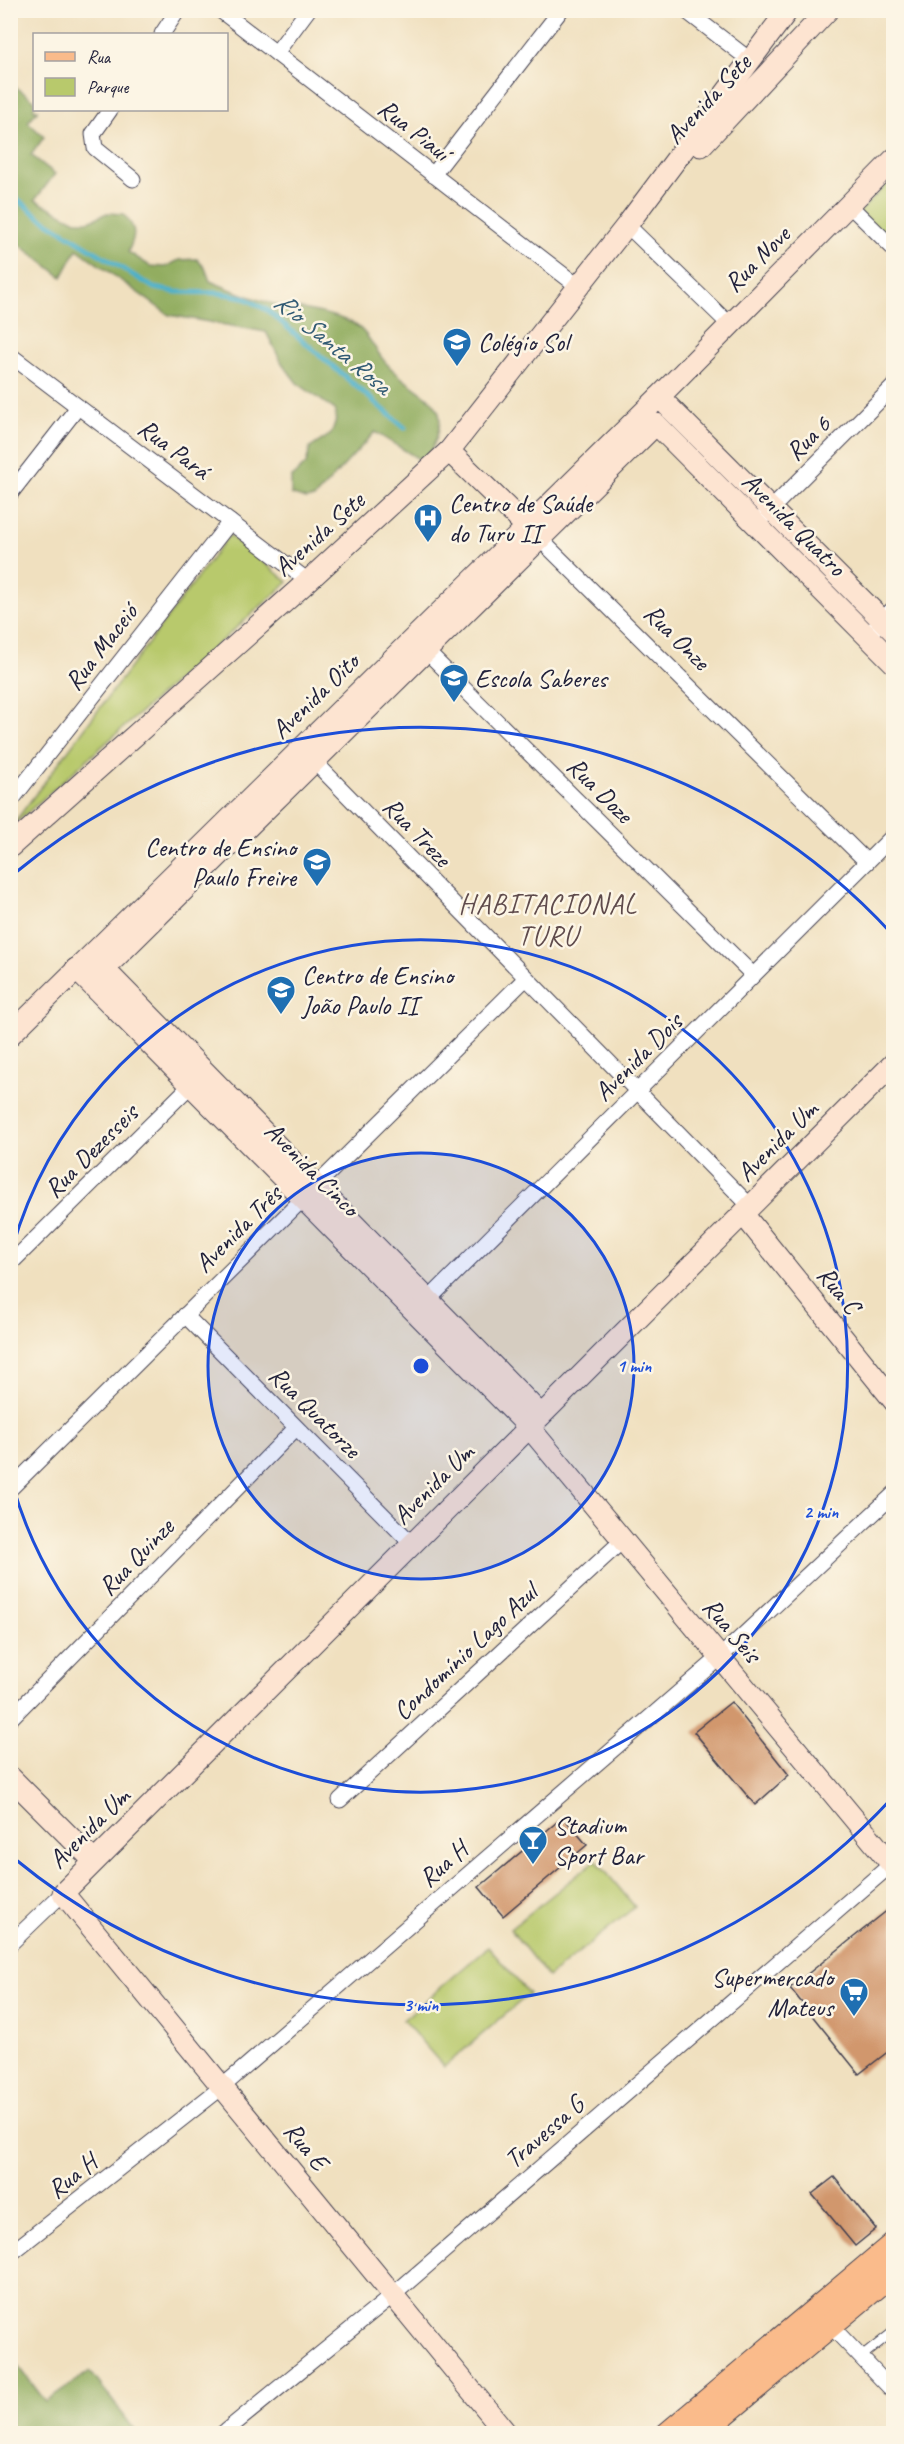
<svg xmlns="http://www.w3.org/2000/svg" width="904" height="2444" font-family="Caveat,sans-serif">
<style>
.green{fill:#b8c96c;stroke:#6d7654;stroke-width:1.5}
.forest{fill:#92ad60;stroke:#5a684e;stroke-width:1.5}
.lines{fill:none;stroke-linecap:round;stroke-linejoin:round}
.stream{stroke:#4bb0ca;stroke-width:5}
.building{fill:#d1976d}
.lane-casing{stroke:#413e4f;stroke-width:10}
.street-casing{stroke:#413e4f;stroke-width:17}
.secondary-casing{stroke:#413e4f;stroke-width:23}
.primary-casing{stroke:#413e4f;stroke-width:26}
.lane{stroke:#fff;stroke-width:8}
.street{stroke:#fff;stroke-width:15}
.secondary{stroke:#fde4d1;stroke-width:21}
.primary{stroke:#fabb8b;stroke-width:24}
.ring{fill:none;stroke:#1d4ed8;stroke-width:3}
.labels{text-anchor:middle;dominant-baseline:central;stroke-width:5;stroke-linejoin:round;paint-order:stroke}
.street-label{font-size:26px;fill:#22223b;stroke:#fcf5e5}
.poi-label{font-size:26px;fill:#22223b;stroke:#fcf5e5;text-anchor:start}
.water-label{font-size:27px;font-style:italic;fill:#325b74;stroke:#fcf5e5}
.quarter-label{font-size:28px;letter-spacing:1.5px;fill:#5f4b4c;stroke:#fcf5e5}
.centre{fill:#1d4ed8;stroke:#fcf5e5;stroke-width:3}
.ring-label{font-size:18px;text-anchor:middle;font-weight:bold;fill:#1d4ed8;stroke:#fcf5e5;stroke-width:5;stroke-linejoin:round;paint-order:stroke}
</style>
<rect width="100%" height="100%" fill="#fcf5e5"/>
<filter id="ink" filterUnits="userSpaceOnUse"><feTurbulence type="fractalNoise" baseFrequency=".0167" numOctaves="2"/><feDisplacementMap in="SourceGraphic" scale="12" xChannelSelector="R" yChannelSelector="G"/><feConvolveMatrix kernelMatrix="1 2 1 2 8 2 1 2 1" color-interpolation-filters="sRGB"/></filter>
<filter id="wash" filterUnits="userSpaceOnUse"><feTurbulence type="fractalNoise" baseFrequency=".008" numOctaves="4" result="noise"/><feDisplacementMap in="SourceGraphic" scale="24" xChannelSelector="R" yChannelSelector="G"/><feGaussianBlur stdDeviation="1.35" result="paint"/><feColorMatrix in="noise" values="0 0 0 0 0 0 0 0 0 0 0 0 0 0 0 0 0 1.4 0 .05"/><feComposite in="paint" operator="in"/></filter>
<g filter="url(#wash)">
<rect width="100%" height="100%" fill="#f0e0bf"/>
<g class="green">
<polygon points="893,178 893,245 859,212"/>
<polygon points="229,535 288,582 11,827"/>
<polygon points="596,1860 635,1907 548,1977 510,1929"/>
<polygon points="488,1947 529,1994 444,2067 403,2020"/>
</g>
<g class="forest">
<path d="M 10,83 L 34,100 L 34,110 L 38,110 L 28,122 L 44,137 L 31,155 L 55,174 L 35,200 L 76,221 L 89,221 L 107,213 L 123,214 C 137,228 136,235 128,252 L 150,266 L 165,267 L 179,260 L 197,259 L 205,268 L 210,281 C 229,289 250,298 270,303 C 296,309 325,311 350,322 C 368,330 374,350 386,363 C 423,404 462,395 425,463 L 375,432 L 314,498 L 305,499 L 291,494 L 291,478 L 306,464 L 310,448 L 331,434 L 336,420 L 335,410 L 297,383 L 282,363 L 266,332 L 169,315 L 77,249 L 62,277 L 11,238 Z"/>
<polygon points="11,2356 46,2402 90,2371 137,2433 11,2433"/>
</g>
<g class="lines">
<polyline class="stream" points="10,193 38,216 154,288 176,292 219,293 243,297 267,310 405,428"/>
</g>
<g id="blocks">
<g class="building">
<polygon points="731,1702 789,1775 755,1805 694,1732"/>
<polygon points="563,1817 587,1845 503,1916 479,1887"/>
<polygon points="894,1905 894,2047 859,2074 790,1988"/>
<polygon points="834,2177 876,2229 855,2246 812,2194"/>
</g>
</g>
</g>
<g filter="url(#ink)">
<use href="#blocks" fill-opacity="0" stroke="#413e4f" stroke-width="1.5"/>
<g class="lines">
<g class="lane-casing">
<polyline id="lane" points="860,2358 894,2331"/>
</g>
<g class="street-casing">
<g id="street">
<polyline points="220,10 579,287"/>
<polyline points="685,10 751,61"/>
<polyline points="10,11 11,10"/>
<polyline points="162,34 178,10"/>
<polyline points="276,53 308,10"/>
<polyline points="110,110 93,134 95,148 133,179"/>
<polyline points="433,175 561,10"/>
<polyline points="848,204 894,249"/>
<polyline points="627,225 730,325"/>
<polyline points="10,355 308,581"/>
<polyline points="10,494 78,407"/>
<polyline points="764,516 894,386"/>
<polyline points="540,539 867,862"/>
<polyline points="867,636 894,608"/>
<polyline points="419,644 753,975"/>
<polyline points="307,754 750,1206"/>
<polyline points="10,802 230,522"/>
<polyline points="10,1264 198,1078"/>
<polyline points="422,1306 894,835"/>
<polyline points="185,1315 411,1543"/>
<polyline points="10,1489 526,978"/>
<polyline points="10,1719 296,1428"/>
<polyline points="340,1800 623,1540"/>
<polyline points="10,1944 63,1893"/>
<polyline points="10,2254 222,2087 720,1657 894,1494"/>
<polyline points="830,2325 894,2392"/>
<polyline points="222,2434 393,2295 894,1862"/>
</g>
</g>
<g class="secondary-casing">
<g id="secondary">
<polyline points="701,146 828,10"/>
<polyline points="659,397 894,632"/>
<polyline points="656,424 894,663"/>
<polyline points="449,451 537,537"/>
<polyline points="10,847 308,581 449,451 627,225 788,10"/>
<polyline points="76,969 529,1427 894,1867"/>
<polyline points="76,969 104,969 656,424"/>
<polyline points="104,969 541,1415"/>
<polyline points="10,1035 659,397 894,159"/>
<polyline points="743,1214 894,1401"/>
<polyline points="10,1777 94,1861"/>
<polyline points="507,2434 63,1893 894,1063"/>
</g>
</g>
<g class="primary-casing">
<g id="primary">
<polyline points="668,2434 894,2244"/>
<polyline points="700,2434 894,2272"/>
</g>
</g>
<use href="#lane" class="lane"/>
<use href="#street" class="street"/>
<use href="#secondary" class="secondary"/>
<use href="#primary" class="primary"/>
</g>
</g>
<circle cx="421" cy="1366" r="213" fill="#1d4ed8" fill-opacity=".12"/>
<g class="ring">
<circle cx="421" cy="1366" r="213"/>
<path d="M12 1249A426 426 0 1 1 12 1483"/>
<path d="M892 1798A639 639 0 0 1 15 1859M15 873A639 639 0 0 1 892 934"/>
</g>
<defs>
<g id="school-pin" transform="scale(1.5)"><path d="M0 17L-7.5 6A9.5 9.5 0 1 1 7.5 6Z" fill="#1f6fb2" stroke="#fcf5e5"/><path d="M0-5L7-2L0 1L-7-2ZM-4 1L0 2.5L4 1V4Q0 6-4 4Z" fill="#fff"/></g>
<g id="hospital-pin" transform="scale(1.5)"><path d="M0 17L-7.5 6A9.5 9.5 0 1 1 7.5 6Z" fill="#1f6fb2" stroke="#fcf5e5"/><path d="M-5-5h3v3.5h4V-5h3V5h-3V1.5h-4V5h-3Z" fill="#fff"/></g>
<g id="bar-pin" transform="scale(1.5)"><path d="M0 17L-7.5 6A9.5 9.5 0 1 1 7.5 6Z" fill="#1f6fb2" stroke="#fcf5e5"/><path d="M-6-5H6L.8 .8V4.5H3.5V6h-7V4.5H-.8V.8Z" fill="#fff"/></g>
<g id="supermarket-pin" transform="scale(1.5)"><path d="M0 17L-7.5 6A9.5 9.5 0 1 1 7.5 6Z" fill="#1f6fb2" stroke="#fcf5e5"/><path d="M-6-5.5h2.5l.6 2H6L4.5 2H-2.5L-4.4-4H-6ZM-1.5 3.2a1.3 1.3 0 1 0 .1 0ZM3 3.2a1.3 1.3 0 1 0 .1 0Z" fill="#fff"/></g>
</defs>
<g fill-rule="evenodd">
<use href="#school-pin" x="457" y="342"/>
<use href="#hospital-pin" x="428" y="518"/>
<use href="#school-pin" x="454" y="678"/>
<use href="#school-pin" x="317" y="862"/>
<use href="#school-pin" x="281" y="990"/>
<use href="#bar-pin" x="533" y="1840"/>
<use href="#supermarket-pin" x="854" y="1992"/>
</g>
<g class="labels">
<g class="street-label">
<text transform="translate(708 99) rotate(-47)">Avenida Sete</text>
<text transform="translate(414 130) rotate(38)">Rua Piauí</text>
<text transform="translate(757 259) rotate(-45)">Rua Nove</text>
<text transform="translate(808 438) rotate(-45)">Rua 6</text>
<text transform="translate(174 449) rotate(37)">Rua Pará</text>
<text transform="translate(794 524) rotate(45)">Avenida Quatro</text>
<text transform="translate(319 534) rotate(-42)">Avenida Sete</text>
<text transform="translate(677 637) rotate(45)">Rua Onze</text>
<text transform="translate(101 647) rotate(-52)">Rua Maceió</text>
<text transform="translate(315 696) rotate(-44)">Avenida Oito</text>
<text transform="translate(600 790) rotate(45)">Rua Doze</text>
<text transform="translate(417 832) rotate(46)">Rua Treze</text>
<text transform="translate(638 1057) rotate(-45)">Avenida Dois</text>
<text transform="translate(777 1141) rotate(-45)">Avenida Um</text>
<text transform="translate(91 1151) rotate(-45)">Rua Dezesseis</text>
<text transform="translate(312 1169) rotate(45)">Avenida Cinco</text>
<text transform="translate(238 1229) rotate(-45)">Avenida Três</text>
<text transform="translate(839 1290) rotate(51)">Rua C</text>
<text transform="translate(315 1412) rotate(45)">Rua Quatorze</text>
<text transform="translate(433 1484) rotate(-45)">Avenida Um</text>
<text transform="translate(136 1557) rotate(-46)">Rua Quinze</text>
<text transform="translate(732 1630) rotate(50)">Rua Seis</text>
<text transform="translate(465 1652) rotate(-43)">Condomínio Lago Azul</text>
<text transform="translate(89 1828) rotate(-45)">Avenida Um</text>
<text transform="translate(443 1864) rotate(-41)">Rua H</text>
<text transform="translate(544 2132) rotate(-41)">Travessa G</text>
<text transform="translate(306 2146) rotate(51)">Rua E</text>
<text transform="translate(72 2176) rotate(-38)">Rua H</text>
</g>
<g class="poi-label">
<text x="478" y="342">Colégio Sol</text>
<text x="449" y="503">Centro de Saúde<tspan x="449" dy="30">do Turu II</tspan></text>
<text x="475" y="678">Escola Saberes</text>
<text x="296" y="847" text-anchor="end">Centro de Ensino<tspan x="296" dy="30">Paulo Freire</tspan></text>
<text x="302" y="975">Centro de Ensino<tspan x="302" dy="30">João Paulo II</tspan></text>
<text x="554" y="1825">Stadium<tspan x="554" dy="30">Sport Bar</tspan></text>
<text x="833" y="1977" text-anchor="end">Supermercado<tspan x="833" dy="30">Mateus</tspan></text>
</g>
<g class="water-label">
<text transform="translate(333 343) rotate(40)">Rio Santa Rosa</text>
</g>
<g class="quarter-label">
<text x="548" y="903">HABITACIONAL<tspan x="548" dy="32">TURU</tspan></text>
</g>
</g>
<circle cx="421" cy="1366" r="9" class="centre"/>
<g class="ring-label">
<text x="634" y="1372">1 min</text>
<text x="821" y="1518">2 min</text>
<text x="421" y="2011">3 min</text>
</g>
<rect width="904" height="2444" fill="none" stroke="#fcf5e5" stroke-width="36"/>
<rect x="33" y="33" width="195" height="78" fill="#fcf5e5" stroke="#a5a1a1" stroke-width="1.5"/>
<rect x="45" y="52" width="30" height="9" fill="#fabb8b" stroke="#a5a1a1" stroke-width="1.5"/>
<text x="87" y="63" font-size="18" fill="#22223b">Rua</text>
<rect x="45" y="78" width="30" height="18" fill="#b8c96c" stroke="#a5a1a1" stroke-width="1.5"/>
<text x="87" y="93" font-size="18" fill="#22223b">Parque</text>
</svg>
